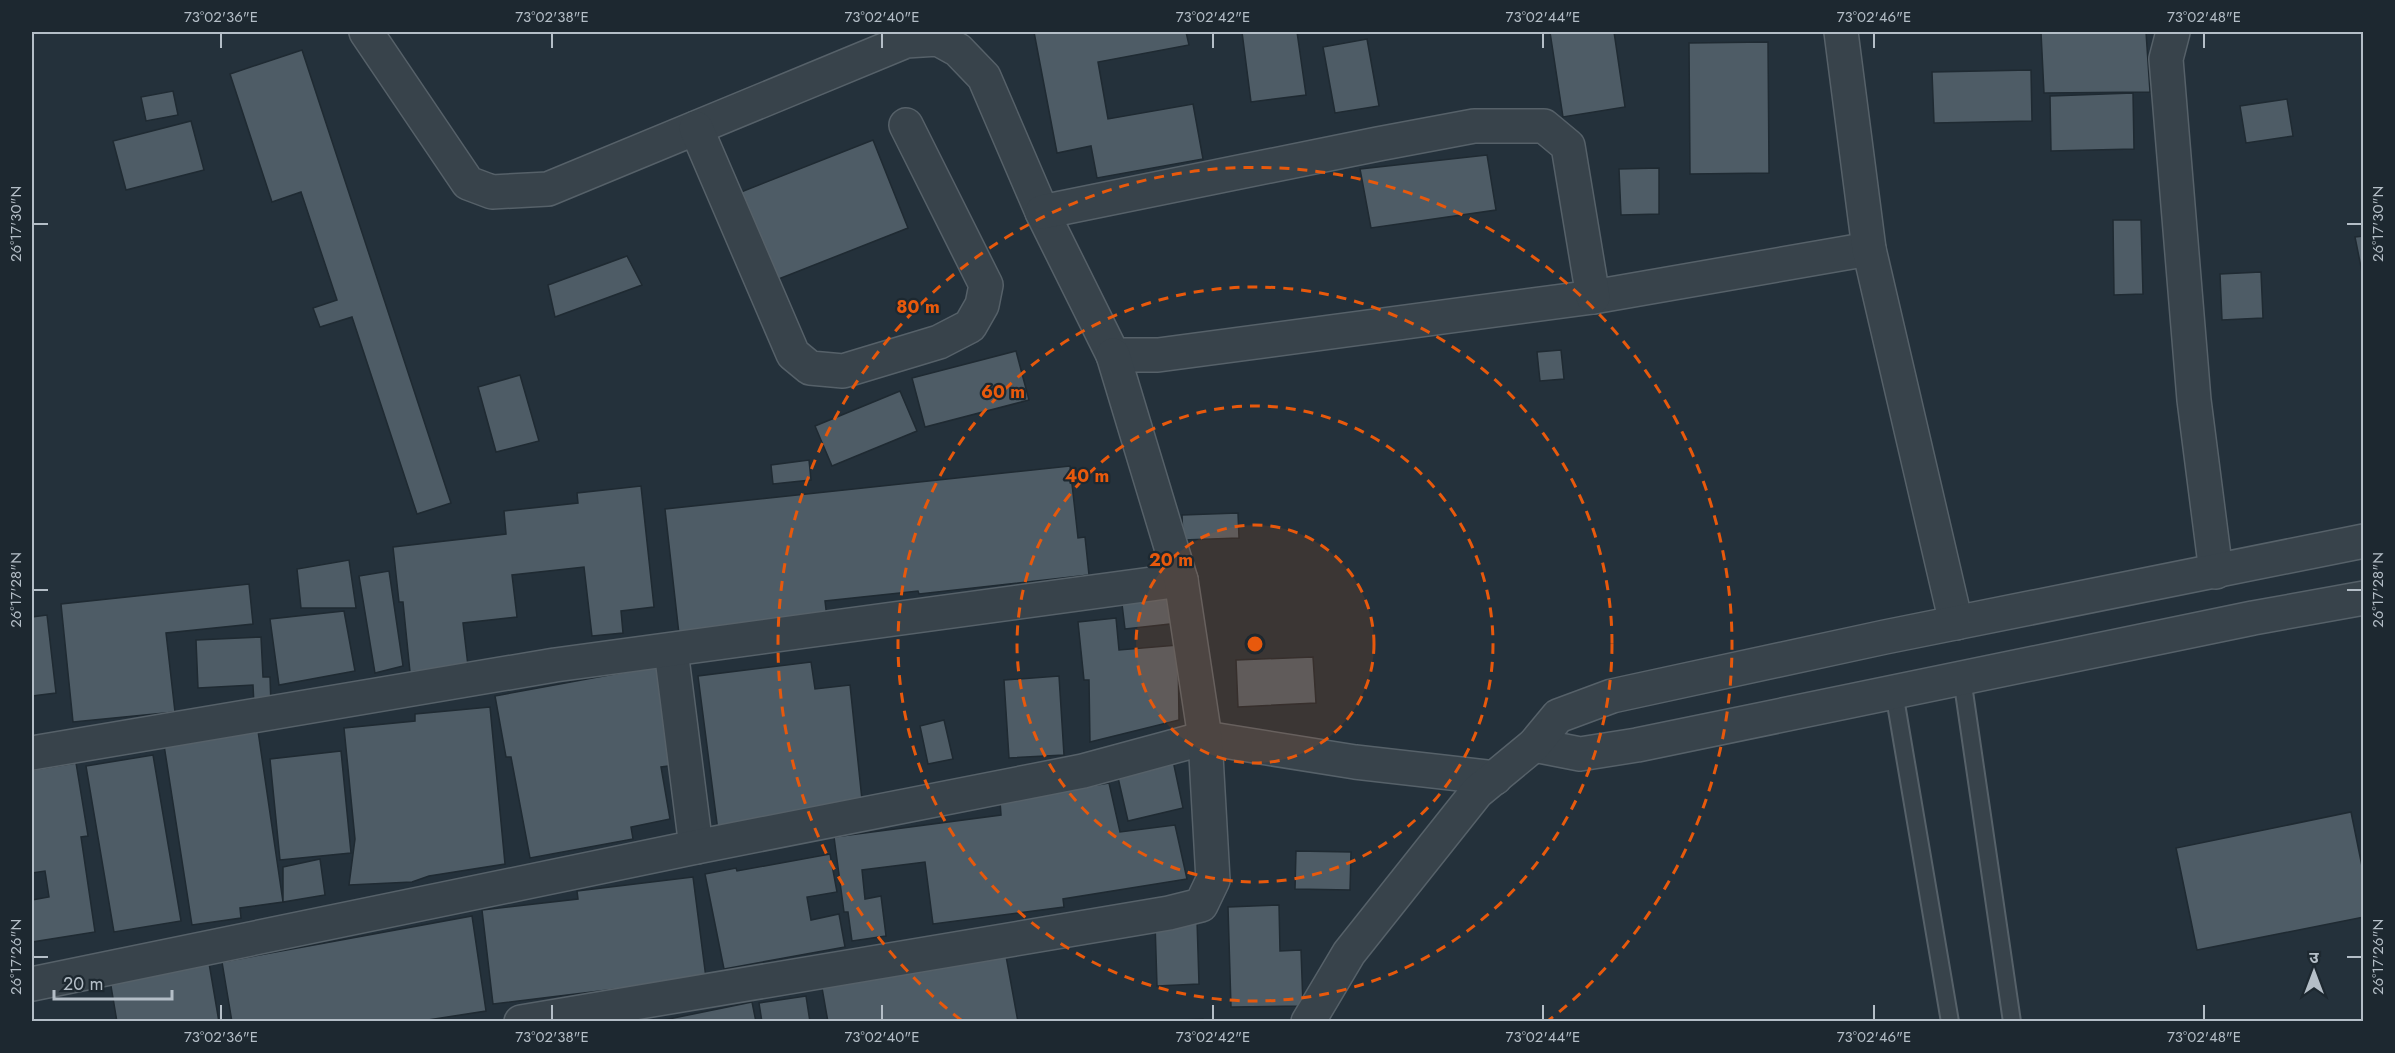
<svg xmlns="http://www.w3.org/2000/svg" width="2395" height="1053" font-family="Jost,'Noto Sans Devanagari',sans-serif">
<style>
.building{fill:#4e5c66;stroke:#1f2a32;stroke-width:1.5}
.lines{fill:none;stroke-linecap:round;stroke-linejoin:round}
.service-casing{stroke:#566169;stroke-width:20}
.minor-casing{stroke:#566169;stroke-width:36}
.tertiary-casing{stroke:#566169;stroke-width:36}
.service{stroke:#38434b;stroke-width:16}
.minor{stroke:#38434b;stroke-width:33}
.tertiary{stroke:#38434b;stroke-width:33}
.ticks{fill:none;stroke:#b4bec7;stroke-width:2}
.ring{fill:none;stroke:#e8590c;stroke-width:3;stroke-dasharray:10 8}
.centre{fill:#e8590c;stroke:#1d2830;stroke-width:3}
.ring-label{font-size:18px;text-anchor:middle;font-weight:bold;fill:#e8590c;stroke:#1d2830;stroke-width:4.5;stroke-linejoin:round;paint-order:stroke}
.neatline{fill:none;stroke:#b4bec7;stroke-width:2}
.ticks-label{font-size:15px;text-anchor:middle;fill:#b4bec7}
</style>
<rect width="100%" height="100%" fill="#24313b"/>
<g class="building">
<polygon points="1034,32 1186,32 1189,45 1098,62 1108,119 1193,104 1203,159 1097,178 1091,146 1057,153"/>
<polygon points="1242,32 1297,32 1306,95 1251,102"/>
<polygon points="1550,32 1614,32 1625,107 1563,117"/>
<polygon points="2041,32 2146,32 2150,92 2044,93"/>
<polygon points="1367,39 1379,106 1335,113 1323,47"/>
<polygon points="1768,42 1769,173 1690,174 1689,43"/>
<polygon points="302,50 451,503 417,514 352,317 320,327 313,308 337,300 301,192 272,202 230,74"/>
<polygon points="2031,70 2032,121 1934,123 1932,72"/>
<polygon points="173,91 178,115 146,121 141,97"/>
<polygon points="2133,93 2134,149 2051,151 2050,96"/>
<polygon points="2287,99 2293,136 2246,143 2240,106"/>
<polygon points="191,121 204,170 126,190 113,141"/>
<polygon points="873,140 908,228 771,282 736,194"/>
<polygon points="1487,155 1496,210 1371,228 1360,169"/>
<polygon points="1659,168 1659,214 1621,215 1619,169"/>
<polygon points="2113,220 2141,220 2143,294 2114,295"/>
<polygon points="2364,236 2364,272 2362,272 2355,237"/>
<polygon points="627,256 642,285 555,317 548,285"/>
<polygon points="2261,272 2263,318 2222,320 2220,274"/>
<polygon points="1561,350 1564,379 1540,381 1537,352"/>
<polygon points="1016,351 1029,400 925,427 912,378"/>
<polygon points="520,375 539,441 496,452 478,387"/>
<polygon points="900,391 917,431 832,466 815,426"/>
<polygon points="809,460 811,480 773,484 771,465"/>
<polygon points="1070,466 1078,538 1085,537 1089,575 919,594 918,591 825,601 827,618 679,634 665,509"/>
<polygon points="641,486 654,607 621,611 623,633 592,636 584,567 512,575 517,617 463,623 468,666 410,672 403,602 399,602 393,547 506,534 504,511 578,503 577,493"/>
<polygon points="1238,513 1239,538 1183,540 1182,515"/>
<polygon points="349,560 356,608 301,608 297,569"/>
<polygon points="389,571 403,666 375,673 359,576"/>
<polygon points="249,584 253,624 166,633 175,712 73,722 61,604"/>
<polygon points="1176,597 1179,623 1125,629 1122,604"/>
<polygon points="344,611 355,671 279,685 270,619"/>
<polygon points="47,615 56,693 32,696 32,617"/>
<polygon points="1116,618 1119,650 1178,645 1179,720 1090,742 1089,680 1084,680 1078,622"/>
<polygon points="261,637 263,677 270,677 271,705 254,705 253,685 198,688 196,640"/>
<polygon points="1313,657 1316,703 1238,707 1236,660"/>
<polygon points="811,662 815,689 850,685 862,800 718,831 698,676"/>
<polygon points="658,666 677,765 661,767 670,819 631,827 633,839 530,858 511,757 506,757 495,696"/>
<polygon points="1059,676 1064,755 1009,758 1004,680"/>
<polygon points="490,707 505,864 429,876 412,882 349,885 355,839 344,728 415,721 415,714"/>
<polygon points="944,720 953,759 928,764 920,726"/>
<polygon points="258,731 283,902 240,908 241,918 192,925 164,745"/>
<polygon points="341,751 351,853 280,860 270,759"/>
<polygon points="153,755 181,921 114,932 86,766"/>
<polygon points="1172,756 1183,808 1128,821 1116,769"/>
<polygon points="76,763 88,836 81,837 95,932 32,942 32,900 49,897 45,871 32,873 32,770"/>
<polygon points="1109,783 1120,832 1175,825 1187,879 1063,899 1064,907 933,924 925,862 862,870 865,899 881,896 886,936 852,941 848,912 844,912 834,837 1001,815 1000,801"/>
<polygon points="2351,812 2364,876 2364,917 2197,950 2176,848"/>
<polygon points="1296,851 1351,852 1350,890 1295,889"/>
<polygon points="830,854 837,892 807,897 811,920 839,914 845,947 724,969 705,874 736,868 737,871"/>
<polygon points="320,859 325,895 283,902 283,867"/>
<polygon points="693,877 706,978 493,1004 482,910 578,899 577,891"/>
<polygon points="1279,905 1280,951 1301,950 1303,1006 1231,1007 1228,907"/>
<polygon points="472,916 486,1011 415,1022 232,1022 222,962"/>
<polygon points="1197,920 1199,984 1157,986 1155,922"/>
<polygon points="1006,956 1018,1022 828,1022 822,988"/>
<polygon points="209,963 219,1022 117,1022 110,980"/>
<polygon points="806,996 810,1022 762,1022 759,1003"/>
<polygon points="752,1002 756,1022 659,1022 659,1021"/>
<polygon points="1203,1019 1203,1022 1139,1022"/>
</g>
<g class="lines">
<g class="service-casing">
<g id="service">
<polyline points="1962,678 2012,1022"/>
<polyline points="1894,692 1950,1022"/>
</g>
</g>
<g class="minor-casing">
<g id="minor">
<polyline points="366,32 468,183 492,192 548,189 906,41 938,39 958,50 984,77 1042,212 1113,355 1158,355 1593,297 1869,249"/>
<polyline points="1841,32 1869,249 1956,623"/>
<polyline points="2173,32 2166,59 2194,400 2216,572"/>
<polyline points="696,128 793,354 810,368 843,371 939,342 970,326 982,305 986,285 906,125"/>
<polyline points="1042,212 1378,144 1474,126 1544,126 1568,146 1593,297"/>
<polyline points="671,650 696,847"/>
<polyline points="32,753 555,665 1181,580"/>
<polyline points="32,984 696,847 1083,771 1205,738 1355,762 1495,778"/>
<polyline points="521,1022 1169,913 1201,905 1213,880 1205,738 1181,580 1113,355"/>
</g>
</g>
<g class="tertiary-casing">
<g id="tertiary">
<polyline points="1534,745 1580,754 1637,745 2253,618 2364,598"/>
<polyline points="1308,1022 1349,953 1477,792 1534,745 1558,716 1612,696 1885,637 2364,541"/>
</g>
</g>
<use href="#service" class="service"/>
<use href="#minor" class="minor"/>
<use href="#tertiary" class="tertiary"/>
</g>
<path class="ticks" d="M 221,33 L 221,48M 552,33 L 552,48M 882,33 L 882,48M 1213,33 L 1213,48M 1543,33 L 1543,48M 1874,33 L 1874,48M 2204,33 L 2204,48M 33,224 L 48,224M 2347,224 L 2362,224M 33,590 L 48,590M 2347,590 L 2362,590M 33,957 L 48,957M 2347,957 L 2362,957M 221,1005 L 221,1020M 552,1005 L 552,1020M 882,1005 L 882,1020M 1213,1005 L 1213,1020M 1543,1005 L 1543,1020M 1874,1005 L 1874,1020M 2204,1005 L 2204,1020"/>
<circle cx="1255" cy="644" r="119" fill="#e8590c" fill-opacity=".12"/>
<g class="ring">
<circle cx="1255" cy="644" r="119"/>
<circle cx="1255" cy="644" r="238"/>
<circle cx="1255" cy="644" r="357"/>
<path d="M961 1020A477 477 0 1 1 1549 1020"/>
</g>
<circle cx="1255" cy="644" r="9" class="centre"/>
<g class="ring-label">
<text x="918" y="313">80 m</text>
<text x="1003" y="398">60 m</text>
<text x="1087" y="482">40 m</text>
<text x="1171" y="566">20 m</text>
</g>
<rect width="2395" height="1053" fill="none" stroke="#1d2830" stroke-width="66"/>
<g transform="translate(2314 972)" stroke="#1d2830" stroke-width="4.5" paint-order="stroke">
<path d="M0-4.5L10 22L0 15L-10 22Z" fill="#b4bec7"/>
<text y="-9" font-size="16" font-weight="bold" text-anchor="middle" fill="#b4bec7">उ</text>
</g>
<path d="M54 990v9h118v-9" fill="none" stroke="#b4bec7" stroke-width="3"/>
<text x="63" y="990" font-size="18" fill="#b4bec7" stroke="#1d2830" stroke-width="4.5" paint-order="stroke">20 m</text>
<rect x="33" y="33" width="2329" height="987" class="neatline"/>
<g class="ticks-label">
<text x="221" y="22">73°02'36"E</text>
<text x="552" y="22">73°02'38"E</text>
<text x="882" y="22">73°02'40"E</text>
<text x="1213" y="22">73°02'42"E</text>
<text x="1543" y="22">73°02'44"E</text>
<text x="1874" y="22">73°02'46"E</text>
<text x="2204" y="22">73°02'48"E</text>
<text transform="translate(16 224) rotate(-90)" y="5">26°17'30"N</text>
<text transform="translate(2378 224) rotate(-90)" y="5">26°17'30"N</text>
<text transform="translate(16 590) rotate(-90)" y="5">26°17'28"N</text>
<text transform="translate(2378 590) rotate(-90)" y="5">26°17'28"N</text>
<text transform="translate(16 957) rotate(-90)" y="5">26°17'26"N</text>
<text transform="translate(2378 957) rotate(-90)" y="5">26°17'26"N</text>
<text x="221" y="1042">73°02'36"E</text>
<text x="552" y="1042">73°02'38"E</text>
<text x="882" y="1042">73°02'40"E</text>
<text x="1213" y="1042">73°02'42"E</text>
<text x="1543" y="1042">73°02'44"E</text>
<text x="1874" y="1042">73°02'46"E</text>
<text x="2204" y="1042">73°02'48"E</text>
</g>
</svg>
